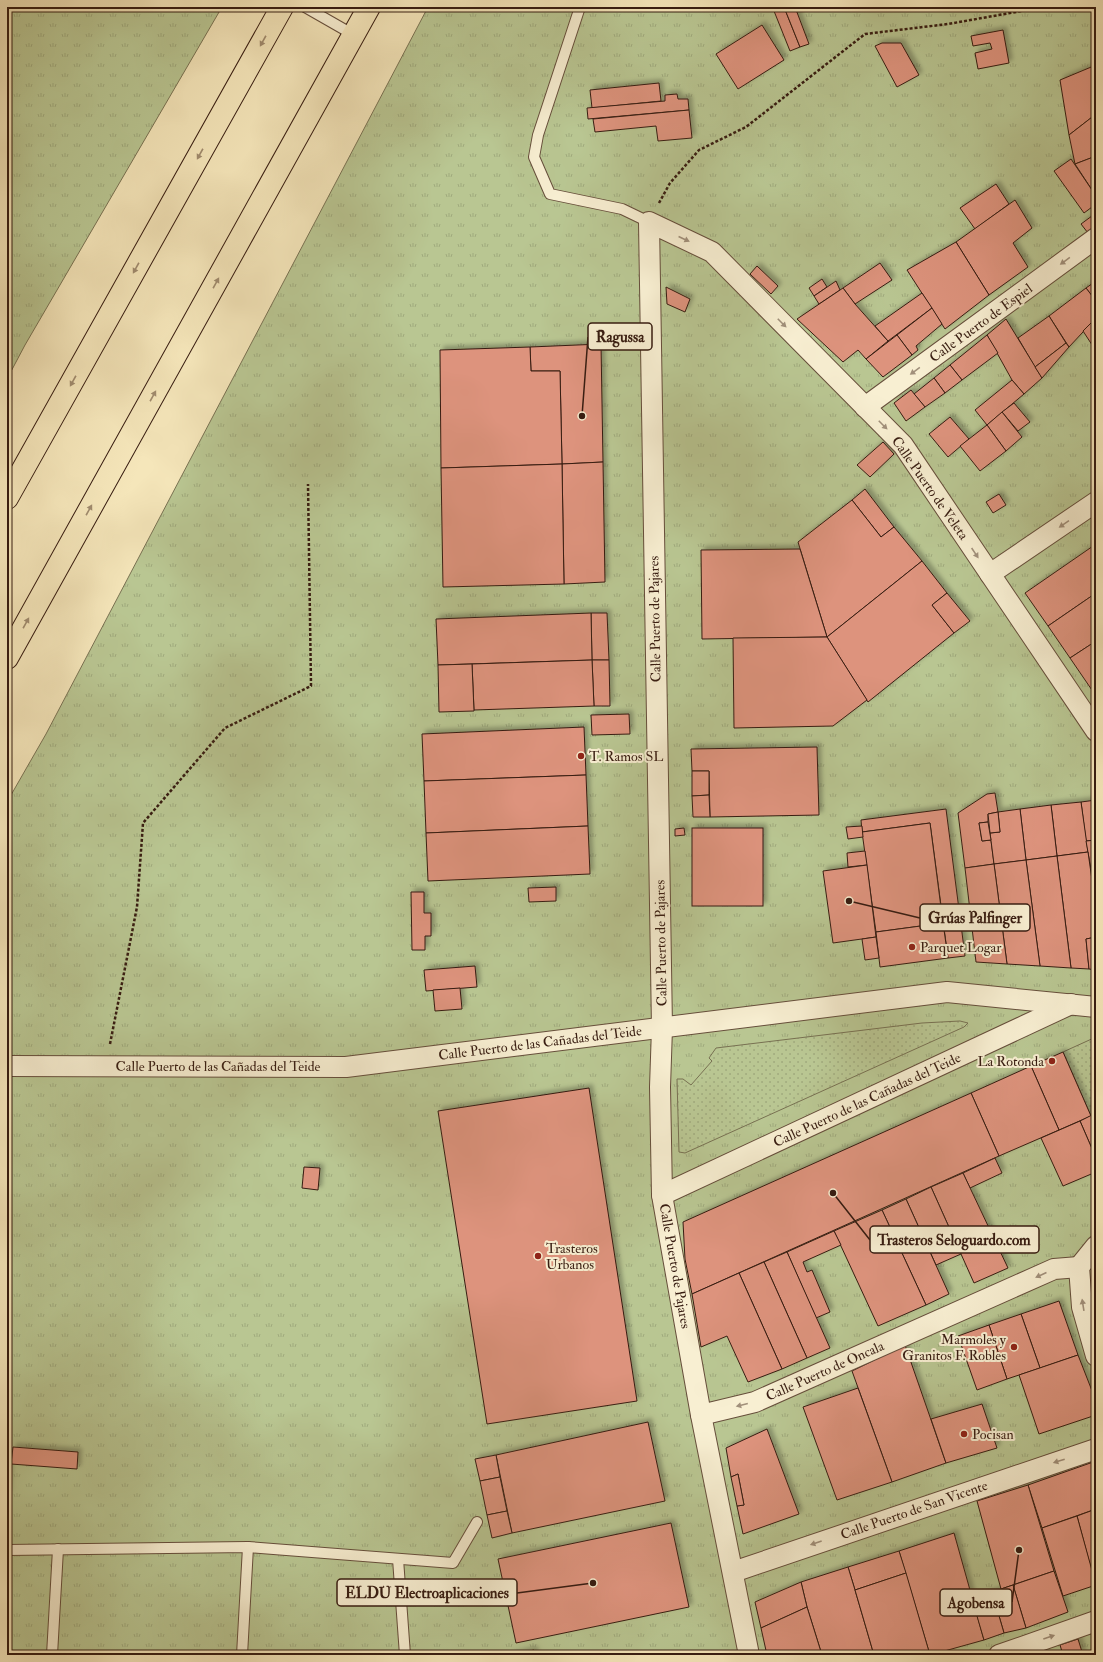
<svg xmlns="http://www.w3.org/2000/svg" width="1103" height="1662" font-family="'IM FELL Double Pica',serif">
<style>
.grass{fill:url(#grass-tufts);stroke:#787152}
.park{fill:url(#park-dots);stroke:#787152}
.building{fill:#dd937d;stroke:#371c11;filter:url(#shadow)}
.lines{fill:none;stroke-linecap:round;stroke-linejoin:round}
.lane-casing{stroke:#664e3b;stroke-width:12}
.street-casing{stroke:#664e3b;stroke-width:22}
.highway-casing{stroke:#371c11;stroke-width:24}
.path{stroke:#371c11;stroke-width:2.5;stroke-dasharray:3 2;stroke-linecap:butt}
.lane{stroke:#f8efd2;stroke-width:10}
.street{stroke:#f8efd2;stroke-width:20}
.highway{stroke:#f5e6ba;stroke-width:22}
.oneway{fill:#a08b6e}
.oneway2{fill:#a1907b}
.poi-dot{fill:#8f2418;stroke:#f8efd2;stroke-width:1.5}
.labels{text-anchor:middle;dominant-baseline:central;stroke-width:4;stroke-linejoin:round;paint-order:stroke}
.street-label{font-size:14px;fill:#371c11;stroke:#f8efd2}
.poi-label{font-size:14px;fill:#371c11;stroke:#f8efd2;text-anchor:start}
.leader{fill:none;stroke:#371c11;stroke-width:1.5}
.callout-dot{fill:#371c11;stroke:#f8efd2;stroke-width:1.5}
.callout{fill:#f8efd2;stroke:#371c11;stroke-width:1.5}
.callout-label{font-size:15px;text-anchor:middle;font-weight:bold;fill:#371c11}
</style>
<defs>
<pattern id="grass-tufts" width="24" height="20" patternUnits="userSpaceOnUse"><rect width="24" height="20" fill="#b9c692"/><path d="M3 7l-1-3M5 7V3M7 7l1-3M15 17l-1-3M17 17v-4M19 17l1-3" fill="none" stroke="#a0aa7d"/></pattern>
<pattern id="park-dots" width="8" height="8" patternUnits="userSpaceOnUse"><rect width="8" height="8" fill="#b9c692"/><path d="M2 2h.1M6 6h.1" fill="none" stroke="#a0aa7d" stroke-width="1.8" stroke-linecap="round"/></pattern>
<filter id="shadow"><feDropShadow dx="3.5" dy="-3.5" stdDeviation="2" flood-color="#0004"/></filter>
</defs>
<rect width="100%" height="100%" fill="#f5e6ba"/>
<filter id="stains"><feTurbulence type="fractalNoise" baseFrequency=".005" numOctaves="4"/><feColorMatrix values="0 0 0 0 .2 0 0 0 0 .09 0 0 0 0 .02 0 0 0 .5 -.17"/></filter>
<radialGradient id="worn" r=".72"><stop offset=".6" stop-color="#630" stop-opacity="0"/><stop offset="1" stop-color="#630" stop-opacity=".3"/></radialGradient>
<g class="grass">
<polygon points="7,7 222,7 25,345 7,379"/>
<polygon points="428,7 1096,7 1096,1655 7,1655 7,802 46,734"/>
</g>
<g class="park">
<polygon points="960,1021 968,1023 964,1027 685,1153 679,1152 677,1079 683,1079 691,1085 712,1061 709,1058 716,1048 922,1023"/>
<polygon points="1096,1037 1096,1113 1091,1116 1063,1052"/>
</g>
<g class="building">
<polygon points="784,7 800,47 790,51 774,11"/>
<polygon points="784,7 795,7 809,44 800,47"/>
<polygon points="762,25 784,60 738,89 716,54"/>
<polygon points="1003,30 1009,63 978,69 975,53 992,49 990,43 973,46 971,36"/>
<polygon points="882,43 901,43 919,75 897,87 875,46"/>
<polygon points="1096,65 1096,114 1069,135 1060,80"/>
<polygon points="659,83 661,101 592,108 590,90"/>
<polygon points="677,94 678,99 688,99 689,110 588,119 587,108 665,101 665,95"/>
<polygon points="689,110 692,138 658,141 656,126 595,132 593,119"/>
<polygon points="1096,114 1096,156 1075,164 1069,135"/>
<polygon points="1096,156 1096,196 1075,164"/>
<polygon points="1071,159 1096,196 1096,204 1084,213 1054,171"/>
<polygon points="996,184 1009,204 975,229 960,208"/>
<polygon points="1015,200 1032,228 1013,243 1028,267 989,295 956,242"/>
<polygon points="1096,213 1096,227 1088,233 1081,224"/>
<polygon points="956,242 989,295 945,329 907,270"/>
<polygon points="880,263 892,280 855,304 843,288"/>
<polygon points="757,266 778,286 771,294 750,274"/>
<polygon points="822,279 827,287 814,296 809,288"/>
<polygon points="836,281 840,290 819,304 814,296"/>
<polygon points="1096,281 1096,301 1086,288"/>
<polygon points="666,287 690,299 685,312 667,304"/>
<polygon points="843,288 855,304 888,341 866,359 858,350 843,362 797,319"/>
<polygon points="1086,288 1096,301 1096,318 1069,347 1049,316"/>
<polygon points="922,293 932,308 888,341 875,326"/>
<polygon points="932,308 942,324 916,346 918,350 912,355 897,335"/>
<polygon points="1049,316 1066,343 1035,367 1018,338"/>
<polygon points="1096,318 1096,351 1083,331"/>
<polygon points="1006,319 1042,378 1024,394 1012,380 987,335"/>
<polygon points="897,335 912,355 883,377 866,359"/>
<polygon points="987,335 998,353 962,380 950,365"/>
<polygon points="1066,343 1069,347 1042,378 1035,367"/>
<polygon points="601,344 603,462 562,464 560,371 531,371 530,347"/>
<polygon points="530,347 531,371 560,371 562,464 441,468 440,350"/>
<polygon points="950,365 962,380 945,393 934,378"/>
<polygon points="934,378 945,393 925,407 914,394"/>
<polygon points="1012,380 1024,394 987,425 975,410"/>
<polygon points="911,390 925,407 906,421 894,403"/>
<polygon points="1014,403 1030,422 1018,431 1002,412"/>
<polygon points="1002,412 1022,437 1006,451 987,425"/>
<polygon points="950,417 969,439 948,457 929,434"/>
<polygon points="987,425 1006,451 980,471 960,446"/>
<polygon points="883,442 894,454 870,477 857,465"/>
<polygon points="603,462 605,582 564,584 562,464"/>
<polygon points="562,464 564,584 443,587 441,468"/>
<polygon points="865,489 894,527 881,537 852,500"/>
<polygon points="999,494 1006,505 993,513 986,502"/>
<polygon points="852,500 881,537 894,527 922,561 827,637 798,542"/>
<polygon points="1096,544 1096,593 1048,626 1025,593"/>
<polygon points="800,549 827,637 702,639 701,550"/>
<polygon points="922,561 947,593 932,605 954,633 868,702 827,637"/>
<polygon points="947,593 970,621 954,633 932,605"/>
<polygon points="1096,593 1096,641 1070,658 1048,626"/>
<polygon points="591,613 607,613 609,660 592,660"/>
<polygon points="591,613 592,660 438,665 436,619"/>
<polygon points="827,637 867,700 833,726 734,728 733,638"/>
<polygon points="1096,641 1096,696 1070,658"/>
<polygon points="592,660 609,660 610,706 594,706"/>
<polygon points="592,660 594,706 474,710 472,664"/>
<polygon points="472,664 474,711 439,712 438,665"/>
<polygon points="629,714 630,734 592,735 591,715"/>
<polygon points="584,727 586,775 424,781 422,734"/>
<polygon points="817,747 819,815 710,817 709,771 692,771 691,749"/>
<polygon points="692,771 709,771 709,795 692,796"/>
<polygon points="586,775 588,826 426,833 424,781"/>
<polygon points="995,793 998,812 988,814 988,822 979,823 982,841 991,840 994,864 965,868 958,813 987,794"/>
<polygon points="709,795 710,817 693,817 692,796"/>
<polygon points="1096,800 1096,840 1086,841 1081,802"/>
<polygon points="1081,802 1088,852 1057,856 1051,805"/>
<polygon points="1051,805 1057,856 1026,860 1020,809"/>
<polygon points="946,809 965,956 948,958 930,823 862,832 861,820"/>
<polygon points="1020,809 1026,860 994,864 990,833 1000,832 998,812"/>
<polygon points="998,812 1000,832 990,833 988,814"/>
<polygon points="988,822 991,840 982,841 979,823"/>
<polygon points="930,823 943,923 876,932 862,832"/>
<polygon points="588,826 590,874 428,881 426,833"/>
<polygon points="862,826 863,837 848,839 846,827"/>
<polygon points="684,828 685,835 675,836 675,829"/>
<rect x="692" y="828" width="71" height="78"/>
<polygon points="1096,840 1096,875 1092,875 1086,841"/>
<polygon points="865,851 867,865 848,867 847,853"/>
<polygon points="1088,852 1096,908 1096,937 1086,939 1089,969 1071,968 1057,856"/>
<polygon points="1057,856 1071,968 1040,966 1026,860"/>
<polygon points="1026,860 1040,966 1007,964 994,864"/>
<polygon points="994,864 1007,964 976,962 965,868"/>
<polygon points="867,865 876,937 833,943 823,871"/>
<polygon points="1092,875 1096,875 1096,908"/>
<polygon points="556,887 556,901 529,902 528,888"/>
<polygon points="411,892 424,892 424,913 431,913 431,936 425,936 425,950 412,950"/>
<polygon points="943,923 948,958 880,967 876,932"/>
<polygon points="876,937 879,958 865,960 862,939"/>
<polygon points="1096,937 1096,970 1089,969 1086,939"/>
<polygon points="475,966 477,987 426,991 424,970"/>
<polygon points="460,988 462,1009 435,1011 433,990"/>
<polygon points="1063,1052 1091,1116 1059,1130 1031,1066"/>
<polygon points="1031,1066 1059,1130 999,1156 971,1093"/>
<polygon points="589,1088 637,1401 487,1424 438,1111"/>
<polygon points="971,1093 999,1156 692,1294 685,1259 683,1222"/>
<polygon points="1096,1113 1096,1158 1080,1121"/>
<polygon points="1080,1121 1096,1158 1096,1172 1063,1186 1041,1138"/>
<polygon points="995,1158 1002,1173 970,1188 963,1173"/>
<polygon points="304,1167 320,1168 318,1190 302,1188"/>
<polygon points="963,1173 1008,1268 974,1283 931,1187"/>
<polygon points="931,1187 961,1254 936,1265 906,1199"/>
<polygon points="906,1199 949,1294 926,1305 882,1210"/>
<polygon points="882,1210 926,1305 878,1326 834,1231"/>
<polygon points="834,1231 841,1245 803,1262 807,1272 812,1270 830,1312 816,1318 787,1252"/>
<polygon points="787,1252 830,1348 807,1358 764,1262"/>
<polygon points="764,1262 807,1358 782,1369 739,1273"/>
<polygon points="739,1273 782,1369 748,1382 727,1336 701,1347 692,1294"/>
<polygon points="1059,1301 1078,1355 1040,1368 1021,1314"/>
<polygon points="1021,1314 1040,1368 1007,1379 989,1325"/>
<polygon points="989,1325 1007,1379 977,1390 958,1336"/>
<polygon points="905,1345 946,1463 892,1482 852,1371"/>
<polygon points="1078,1355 1096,1401 1096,1415 1039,1434 1019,1375"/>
<polygon points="858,1388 892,1482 837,1500 803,1407"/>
<polygon points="982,1404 997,1448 946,1463 931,1419"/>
<polygon points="648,1422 665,1501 512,1533 496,1455"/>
<polygon points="767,1429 799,1514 743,1534 737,1506 744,1505 738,1474 731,1477 726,1448"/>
<polygon points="13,1447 78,1452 77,1469 11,1464"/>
<polygon points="7,1453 10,1453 7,1494"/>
<polygon points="496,1455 500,1477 480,1481 475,1459"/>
<polygon points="1096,1461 1096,1509 1042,1528 1028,1485"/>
<polygon points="738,1474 744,1505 737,1506 731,1477"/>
<polygon points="500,1477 507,1511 487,1515 480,1481"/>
<polygon points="1028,1485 1054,1571 1001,1589 977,1501"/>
<polygon points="1096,1509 1096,1587 1077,1516"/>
<polygon points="507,1511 512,1533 492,1538 487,1515"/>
<polygon points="1077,1516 1096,1585 1063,1596 1042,1528"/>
<polygon points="671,1523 689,1607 516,1643 498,1559"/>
<polygon points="954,1533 984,1640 930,1655 899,1551"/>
<polygon points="899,1551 906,1573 855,1590 848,1567"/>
<polygon points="848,1567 855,1590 874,1655 822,1655 807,1607 801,1582"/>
<polygon points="1054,1571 1068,1612 1026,1628 1013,1585"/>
<polygon points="906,1573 930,1655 874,1655 855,1590"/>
<polygon points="801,1582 807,1607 761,1628 755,1602"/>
<polygon points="1013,1585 1026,1628 1004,1633 992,1592"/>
<polygon points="992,1592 1004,1633 984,1640 972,1599"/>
<polygon points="807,1607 822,1655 767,1655 761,1628"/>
<polygon points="1078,1639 1083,1655 1063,1655 1060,1645"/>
<polygon points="534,1650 535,1655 511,1655"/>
</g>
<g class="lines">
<g class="lane-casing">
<g id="lane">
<polyline points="305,7 354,35"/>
<polyline points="580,7 538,135 534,157 550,194 622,209 649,222"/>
<polyline points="7,1550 248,1547 453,1563 477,1522"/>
<polyline points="398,1559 405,1655"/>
<polyline points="52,1655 58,1549"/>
<polyline points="242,1655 248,1547"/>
</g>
</g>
<g class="street-casing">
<g id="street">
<polyline points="865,407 1096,238"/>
<polyline points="990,574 1096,502"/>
<polyline points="7,1066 346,1067 947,992 1096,1007"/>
<polyline points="662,1195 1071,1004"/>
<polyline points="1096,1246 1079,1267 1082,1307 1096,1356"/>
<polyline points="701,1415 755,1402 1054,1269 1079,1267"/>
<polyline points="733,1572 1096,1449"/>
<polyline points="749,1655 701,1415 662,1195 660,1087 662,1028 649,222 712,252 903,445 1096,731"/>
<polyline points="999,1655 1096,1621"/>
</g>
</g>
<g class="highway-casing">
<g id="highway">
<polyline points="7,498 282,7"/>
<polyline points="7,658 369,7"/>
</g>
</g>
<g class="path">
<polyline points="659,203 670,183 699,150 746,127 865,34 948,24 1044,7"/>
<polyline points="110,1044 137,907 143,823 225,728 311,686 308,484"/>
</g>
<use href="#lane" class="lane"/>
<use href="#street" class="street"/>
<use href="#highway" class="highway"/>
</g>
<defs><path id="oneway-solid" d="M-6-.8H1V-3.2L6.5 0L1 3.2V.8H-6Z"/></defs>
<g class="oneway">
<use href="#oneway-solid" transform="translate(263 41) rotate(119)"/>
<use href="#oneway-solid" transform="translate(200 154) rotate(119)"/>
<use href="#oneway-solid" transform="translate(136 268) rotate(119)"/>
<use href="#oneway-solid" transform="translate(216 283) rotate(-61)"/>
<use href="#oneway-solid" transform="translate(73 381) rotate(119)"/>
<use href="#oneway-solid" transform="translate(153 396) rotate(-61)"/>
<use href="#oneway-solid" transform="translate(89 510) rotate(-61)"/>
<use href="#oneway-solid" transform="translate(26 623) rotate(-61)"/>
</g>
<g class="oneway2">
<use href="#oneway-solid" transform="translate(684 239) rotate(25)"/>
<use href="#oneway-solid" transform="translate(1065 261) rotate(144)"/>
<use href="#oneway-solid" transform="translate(782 323) rotate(45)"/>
<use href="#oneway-solid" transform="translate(915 371) rotate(144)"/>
<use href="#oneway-solid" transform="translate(883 425) rotate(45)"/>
<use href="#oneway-solid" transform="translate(1064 524) rotate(146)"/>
<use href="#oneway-solid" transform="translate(975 553) rotate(56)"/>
<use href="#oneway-solid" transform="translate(1041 1275) rotate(156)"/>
<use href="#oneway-solid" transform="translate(1083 1305) rotate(-99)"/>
<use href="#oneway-solid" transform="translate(742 1405) rotate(166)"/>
<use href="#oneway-solid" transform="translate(1059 1461) rotate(162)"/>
<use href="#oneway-solid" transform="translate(816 1543) rotate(161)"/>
<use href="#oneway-solid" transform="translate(1049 1637) rotate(-19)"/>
</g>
<g class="poi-dot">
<circle cx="581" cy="756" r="4"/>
<circle cx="912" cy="947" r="4"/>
<circle cx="1052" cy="1061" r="4"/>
<circle cx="538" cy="1256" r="4"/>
<circle cx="1014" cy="1347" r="4"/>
<circle cx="964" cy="1434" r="4"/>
</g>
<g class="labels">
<g class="street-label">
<text transform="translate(981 323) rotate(-36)">Calle Puerto de Espiel</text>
<text transform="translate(930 488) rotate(55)">Calle Puerto de Veleta</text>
<text transform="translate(655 619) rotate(-91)">Calle Puerto de Pajares</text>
<text transform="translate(661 943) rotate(-91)">Calle Puerto de Pajares</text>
<text transform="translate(540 1043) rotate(-7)">Calle Puerto de las Cañadas del Teide</text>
<text x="218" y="1066">Calle Puerto de las Cañadas del Teide</text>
<text transform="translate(867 1100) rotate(-25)">Calle Puerto de las Cañadas del Teide</text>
<text transform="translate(675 1266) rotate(80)">Calle Puerto de Pajares</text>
<text transform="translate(825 1371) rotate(-24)">Calle Puerto de Oncala</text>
<text transform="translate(914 1510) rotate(-19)">Calle Puerto de San Vicente</text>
</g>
<g class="poi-label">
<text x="589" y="756">T. Ramos SL</text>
<text x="920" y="947">Parquet Logar</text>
<text x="1044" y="1061" text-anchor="end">La Rotonda</text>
<text x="546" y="1248">Trasteros<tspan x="546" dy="16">Urbanos</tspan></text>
<text x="1006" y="1339" text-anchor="end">Marmoles y<tspan x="1006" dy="16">Granitos F. Robles</tspan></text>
<text x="972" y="1434">Pocisan</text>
</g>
</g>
<path class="leader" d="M582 416L588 337M849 901L920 918M833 1193L870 1240M593 1583L517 1593M1019 1550L1012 1602"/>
<g class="callout-dot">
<circle cx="582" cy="416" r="4"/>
<circle cx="849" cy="901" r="4"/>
<circle cx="833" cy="1193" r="4"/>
<circle cx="593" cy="1583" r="4"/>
<circle cx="1019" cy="1550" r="4"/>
</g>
<g class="callout">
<rect x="588" y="323" width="64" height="27" rx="4"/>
<rect x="920" y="904" width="110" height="27" rx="4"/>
<rect x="870" y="1226" width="169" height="27" rx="4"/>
<rect x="337" y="1579" width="180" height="27" rx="4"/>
<rect x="940" y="1589" width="72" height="27" rx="4"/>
</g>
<g class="callout-label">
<text x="620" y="342">Ragussa</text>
<text x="975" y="923">Grúas Palfinger</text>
<text x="954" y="1245">Trasteros Seloguardo.com</text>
<text x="427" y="1598">ELDU Electroaplicaciones</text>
<text x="976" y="1608">Agobensa</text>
</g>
<rect width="1103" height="1662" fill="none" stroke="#f5e6ba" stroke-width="24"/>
<rect x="8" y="8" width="1087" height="1646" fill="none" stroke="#371c11" stroke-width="2"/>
<rect x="12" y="12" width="1079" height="1638" fill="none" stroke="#371c11"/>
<rect width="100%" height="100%" filter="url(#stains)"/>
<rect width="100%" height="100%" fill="url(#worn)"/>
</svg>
